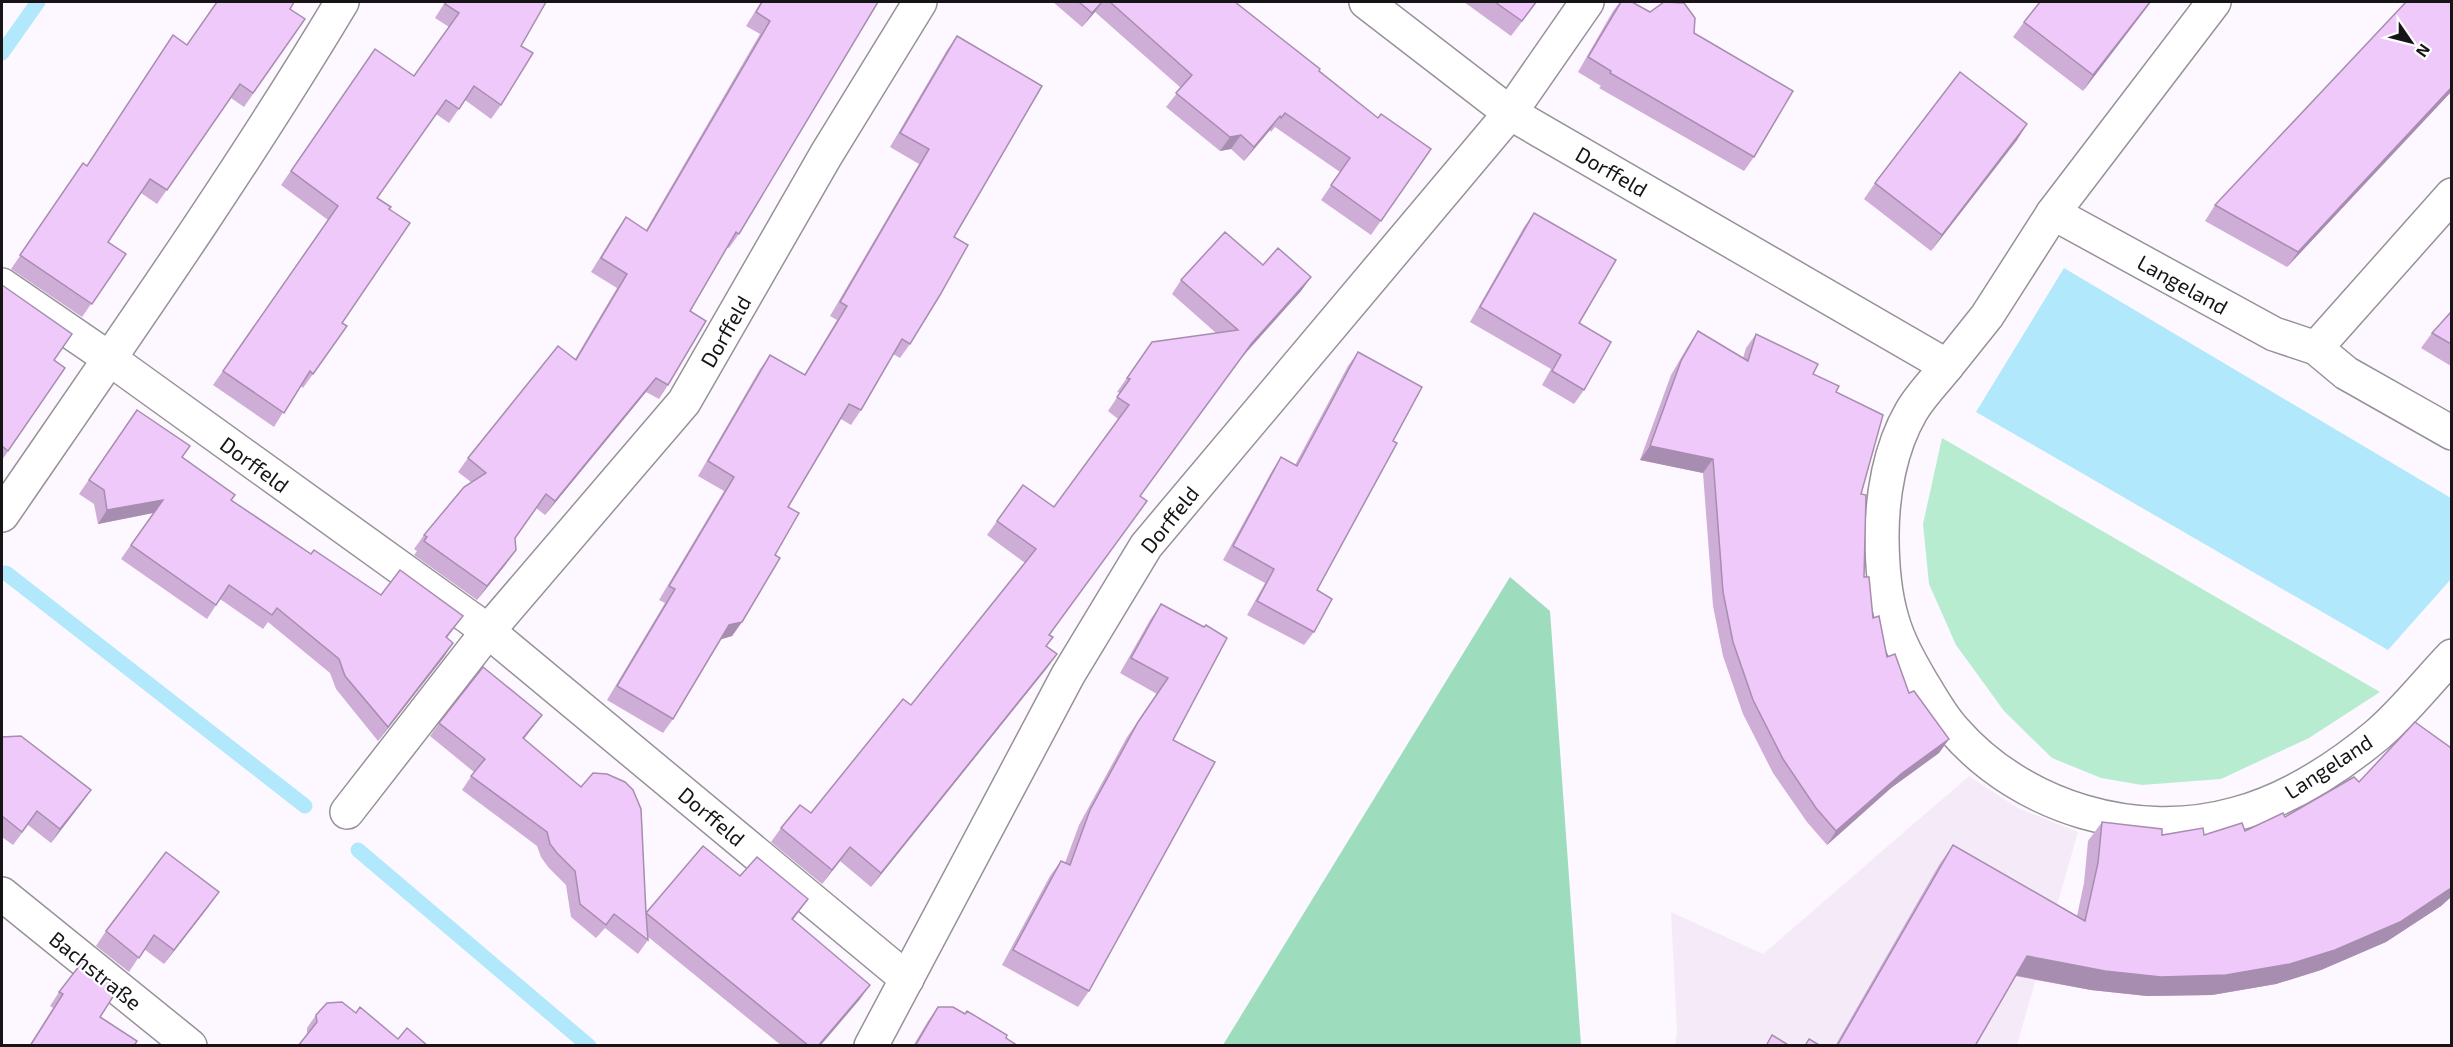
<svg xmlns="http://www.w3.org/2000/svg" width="2453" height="1047" font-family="'Exo 2',sans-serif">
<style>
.built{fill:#f5ebf8}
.green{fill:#b8ecd1}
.forest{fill:#9ddcbc}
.water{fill:#b1e8fc}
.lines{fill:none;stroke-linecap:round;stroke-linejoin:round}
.stream{stroke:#b1e8fc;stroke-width:15}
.minor-casing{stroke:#969298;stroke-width:36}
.minor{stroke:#fff;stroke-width:33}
.wall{fill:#ceadd7}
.shaded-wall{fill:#a78daf}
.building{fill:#efc9fa;stroke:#a78daf;stroke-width:1.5}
.labels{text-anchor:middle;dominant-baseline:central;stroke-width:4.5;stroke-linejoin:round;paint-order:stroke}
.street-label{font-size:21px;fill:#161416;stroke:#fff}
</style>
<rect width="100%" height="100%" fill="#fdf8ff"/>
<polygon class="built" points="1969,776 2018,808 2078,832 2017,1045 1675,1045 1677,1031 1671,912 1763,954"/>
<polygon class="green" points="1942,438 2380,692 2309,738 2221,779 2142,785 2101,778 2052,758 2004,711 1956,645 1929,584 1923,524"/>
<polygon class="forest" points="1510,577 1550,611 1581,1045 1223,1045"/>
<polygon class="water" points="2064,268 2451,498 2451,579 2388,650 1976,412"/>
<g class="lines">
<g class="stream">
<polyline points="2,53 38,2"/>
<polyline points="6,573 305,806"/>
<polyline points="358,850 589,1046"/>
</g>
<g class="minor-casing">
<g id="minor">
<polyline points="1366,2 1510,113 1947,366 1987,316 2053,213 2214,2"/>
<polyline points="2053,213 2274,334 2316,348 2346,373 2452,433"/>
<polyline points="2,285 110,359 488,631 907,979"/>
<polyline points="2316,348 2452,195"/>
<path d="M 1947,366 C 1935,381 1920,396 1911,412 C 1890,448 1882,495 1882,536 C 1882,564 1884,592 1892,619 C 1898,641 1910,662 1921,681 C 1931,697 1941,716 1954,730 C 2022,808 2137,842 2236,814 C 2288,800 2336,769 2377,735 C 2404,712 2427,682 2452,656"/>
<path d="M 2,515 C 118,346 237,177 342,2"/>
<polyline points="347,812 488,631 684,402 826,155 920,2"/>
<polyline points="2,894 190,1046"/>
<polyline points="871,1046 1068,675 1146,546 1510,113 1587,2"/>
</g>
</g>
<use href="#minor" class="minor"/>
</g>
<g class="wall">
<polygon points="445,2 546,2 521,46 501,105 491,119 465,100 449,123 436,114 377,198 389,209 342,323 347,326 303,388 300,385 274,427 213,385 328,220 281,185 375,49 414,76 449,27 435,18"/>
<polygon points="761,2 878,2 739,234 729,248 727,247 690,311 668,385 659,399 646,392 545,515 536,508 515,538 506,564 477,600 414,555 417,551 414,549 424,535 471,482 458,472 468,458 575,359 617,288 591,272 616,231 626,217 646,230 760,34 746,26"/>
<polygon points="1053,2 1235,2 1378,118 1431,149 1371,235 1321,200 1340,172 1275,127 1271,132 1270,130 1244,161 1231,149 1220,151 1166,107 1181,88 1095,12 1082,27"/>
<polygon points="1464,2 1537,2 1511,36"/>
<polygon points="1620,2 1632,2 1650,12 1694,33 1754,157 1744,171 1599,88 1601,86 1578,72 1613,11"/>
<polygon points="2151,2 2083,91 2013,37 2024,22"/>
<polygon points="290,9 305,19 244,107 231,98 157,204 141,193 108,242 126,254 82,317 11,269 83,163 87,166 173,35 187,45"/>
<polygon points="957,36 954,237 910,344 900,358 893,354 861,410 851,425 841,419 788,507 775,555 742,622 732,636 720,639 673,719 663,733 607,700 665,603 659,600 724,491 698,476 760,369 770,355 804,375 837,320 830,316 919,164 890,147 947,50"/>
<polygon points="2451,92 2287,267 2205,221 2215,205"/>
<polygon points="2027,124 2017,140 1931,251 1864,199 1875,183"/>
<polygon points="1534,213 1579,323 1584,390 1574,404 1542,385 1551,369 1470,322 1524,227"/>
<polygon points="1263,265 1311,277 1301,291 1242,357 1140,496 1049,635 1047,646 1057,654 1047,668 871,887 840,861 822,884 771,842 781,828 811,813 911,705 1025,563 987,535 997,521 1054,507 1118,419 1108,411 1120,393 1117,392 1152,342 1216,333 1172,294 1181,280"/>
<polygon points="2,285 54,360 65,368 2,460"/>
<polygon points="2451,312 2451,366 2421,348 2432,333"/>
<polygon points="1698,331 1743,358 1746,348 1756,334 1813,374 1836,392 1861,494 1864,577 1873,618 1887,657 1909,693 1949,739 1939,753 1891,788 1827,845 1807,822 1773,773 1743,714 1723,656 1713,606 1703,473 1640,460 1671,375 1688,346"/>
<polygon points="1358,352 1393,441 1317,590 1314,632 1304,645 1247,615 1265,583 1223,560 1272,471 1281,457 1295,465 1348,366"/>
<polygon points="137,410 182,457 231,500 311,554 381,595 463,616 447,638 453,643 378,741 336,689 330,673 268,622 263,629 220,599 207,619 121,559 153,513 98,524 94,504 79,494"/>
<polygon points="1161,604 1204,627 1173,740 1089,991 1078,1007 1002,965 1050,876 1061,861 1065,863 1079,825 1127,737 1157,694 1120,673 1150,620"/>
<polygon points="542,715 524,739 646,913 740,876 808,899 793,920 860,999 820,1046 782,1046 647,936 648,940 638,954 605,928 596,938 571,917 566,885 548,867 541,857 537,846 462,790 474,772 430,736 439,723"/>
<polygon points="2,737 91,790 51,843 28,825 13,845 2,837"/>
<polygon points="2451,748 2451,897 2441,906 2386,942 2321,970 2276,984 2212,995 2147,996 2091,990 2015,976 1975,1046 1835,1046 1939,865 1953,845 2077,916 2084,883 2088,841 2102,822 2162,835 2204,835 2245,831 2285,817 2359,782"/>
<polygon points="209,906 164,964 144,949 129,972 96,946 106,931"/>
<polygon points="59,992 100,1017 134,1046 29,1046 53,1008 50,1006"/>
<polygon points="938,1007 1006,1038 1018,1046 913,1046 928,1021"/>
<polygon points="356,1013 398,1039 307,1034 307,1028 316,1015"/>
</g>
<g class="shaded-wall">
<polygon points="1102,2 1095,12 1082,27 1092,13"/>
<polygon points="2150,2 2151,2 2083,91 2093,75"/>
<polygon points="2451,88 2451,92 2287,267 2298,252"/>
<polygon points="1280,116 1270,130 1244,161 1254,147"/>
<polygon points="2027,124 2017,140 1931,251 1942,235"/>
<polygon points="1241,135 1231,149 1220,151 1230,137"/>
<polygon points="1311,277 1301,291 1242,357 1252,343"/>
<polygon points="656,378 646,392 545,515 555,501"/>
<polygon points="1650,446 1713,459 1703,473 1640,460"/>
<polygon points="163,500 153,513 98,524 107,510"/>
<polygon points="516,550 506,564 477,600 487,586"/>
<polygon points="742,622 732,636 719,640 729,625"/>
<polygon points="453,643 444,657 378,741 388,727"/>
<polygon points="1057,654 1047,668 871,887 881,873"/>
<polygon points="542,715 532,728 513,752 523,738"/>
<polygon points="1949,739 1939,753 1891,788 1827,845 1836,831 1901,774"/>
<polygon points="91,790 81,804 51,843 60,829"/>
<polygon points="850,847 840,861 822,884 832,870"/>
<polygon points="2451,888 2451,897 2441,906 2386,942 2321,970 2276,984 2212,995 2147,996 2091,990 2013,975 2027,956"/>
<polygon points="219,892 209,906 164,964 174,950"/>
<polygon points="870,985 860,999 820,1046 818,1046"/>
</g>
<g class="building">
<polygon points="217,2 294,2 290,9 305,19 253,93 240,84 167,190 150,179 108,242 126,254 92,304 20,255 83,163 87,166 173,35 187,45"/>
<polygon points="446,2 546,2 521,46 533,53 501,105 474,86 459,109 446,100 377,198 391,207 389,209 410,223 342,323 347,326 313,374 310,371 284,413 223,371 338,206 291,171 375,49 414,76 459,13 445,4"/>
<polygon points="762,2 878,2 739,234 736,232 690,311 706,321 668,385 656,378 555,501 546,494 515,538 516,550 487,586 424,541 427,537 424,535 464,487 486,473 468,458 558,346 576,360 627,274 601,258 626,217 647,231 770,21 756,12"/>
<polygon points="1079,2 1102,2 1092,13"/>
<polygon points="1110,2 1235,2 1320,69 1319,71 1378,118 1381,114 1431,149 1381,221 1331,185 1350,158 1285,113 1281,118 1280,116 1254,147 1241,135 1230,137 1176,93 1192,75"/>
<polygon points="1495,2 1536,2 1522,21"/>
<polygon points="1621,2 1632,2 1650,12 1664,2 1684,3 1695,18 1694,33 1793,91 1754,157 1610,73 1611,71 1588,57"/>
<polygon points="2040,2 2150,2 2093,75 2024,22"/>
<polygon points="2406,2 2451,2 2451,88 2298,252 2215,205"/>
<polygon points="957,36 1042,86 954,237 968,245 940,295 910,344 902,339 861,410 849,404 788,507 799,513 775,555 780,558 742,622 729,625 673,719 617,686 675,589 669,586 734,477 708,461 770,355 805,375 847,306 840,302 929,149 900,133"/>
<polygon points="1960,72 2027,124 1942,235 1875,183"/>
<polygon points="1534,213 1616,260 1579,323 1611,342 1584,390 1552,371 1561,355 1480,307"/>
<polygon points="1225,232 1263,265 1278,248 1311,277 1252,343 1140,496 1147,501 1049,635 1053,637 1046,646 1057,654 881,873 850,847 832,870 781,828 800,805 811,813 903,699 911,705 1036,549 997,521 1023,485 1054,507 1129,405 1117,397 1130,379 1127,378 1152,342 1238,330 1181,280"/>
<polygon points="2,285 72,334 54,360 65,368 8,451 2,446"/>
<polygon points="2451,312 2451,344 2432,333"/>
<polygon points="1698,331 1748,361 1756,334 1818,364 1813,374 1839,386 1836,392 1883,415 1861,494 1866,495 1864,577 1869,577 1873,618 1879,616 1887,657 1895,654 1909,693 1914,691 1949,739 1901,774 1836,831 1816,808 1783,759 1753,700 1733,642 1723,592 1713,459 1650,446 1681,361"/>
<polygon points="1358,352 1422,387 1393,441 1397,443 1317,590 1332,599 1314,632 1257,601 1274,569 1233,546 1281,457 1297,466"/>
<polygon points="137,410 190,446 182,457 235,495 231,500 311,554 314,550 381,595 400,570 463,616 446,637 453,643 388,727 345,676 339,659 277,608 272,615 229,585 216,605 131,545 163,500 107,510 104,490 89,480"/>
<polygon points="1161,604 1204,627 1206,625 1227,638 1173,740 1215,762 1089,991 1013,950 1061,861 1070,865 1090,810 1138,722 1168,678 1131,658"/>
<polygon points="483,667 542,715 523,738 581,787 593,773 607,774 625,782 633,790 641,809 646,913 703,846 740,876 757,857 808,899 792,919 870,985 818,1046 809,1046 646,913 648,940 614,914 606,925 580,904 575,871 557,853 550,844 547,832 471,776 485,759 439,723"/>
<polygon points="2415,722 2451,748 2451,888 2400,922 2335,950 2290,964 2226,975 2161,977 2105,971 2027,956 1975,1046 1837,1046 1953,845 2085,921 2098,863 2102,822 2162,829 2162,835 2203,828 2204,835 2242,823 2245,831 2283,813 2285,817 2354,777 2359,782"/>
<polygon points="21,736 91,790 60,829 37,811 22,832 2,816 2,737"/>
<polygon points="166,852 219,892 174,950 154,935 139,958 106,931"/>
<polygon points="83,961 118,989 100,1017 137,1041 134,1046 30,1046 63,994 59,992"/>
<polygon points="342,1002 356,1013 360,1007 398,1039 407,1028 428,1046 298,1046 317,1022 316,1015 327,1003"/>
<polygon points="938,1007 953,1007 965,1014 967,1011 1007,1035 1006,1038 1018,1046 915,1046"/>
<polygon points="1772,1035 1790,1046 1766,1046"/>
<polygon points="1809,1039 1821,1046 1805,1046"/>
</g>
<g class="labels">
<g class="street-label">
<text transform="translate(1612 171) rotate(30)">Dorffeld</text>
<text transform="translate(2183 284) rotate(29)">Langeland</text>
<text transform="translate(725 331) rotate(-60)">Dorffeld</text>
<text transform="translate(255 464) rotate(36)">Dorffeld</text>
<text transform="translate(1169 519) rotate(-51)">Dorffeld</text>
<text transform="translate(2328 766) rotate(-33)">Langeland</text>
<text transform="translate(712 816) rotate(40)">Dorffeld</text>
<text transform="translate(96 970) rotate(39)">Bachstraße</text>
</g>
</g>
<rect width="2453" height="1047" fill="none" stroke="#161416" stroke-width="6"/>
<g transform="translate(2411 42) rotate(125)" stroke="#ffffff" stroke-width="4.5" paint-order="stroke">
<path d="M0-4.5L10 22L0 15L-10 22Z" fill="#161416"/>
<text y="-9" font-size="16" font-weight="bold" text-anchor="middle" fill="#161416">N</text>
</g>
</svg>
